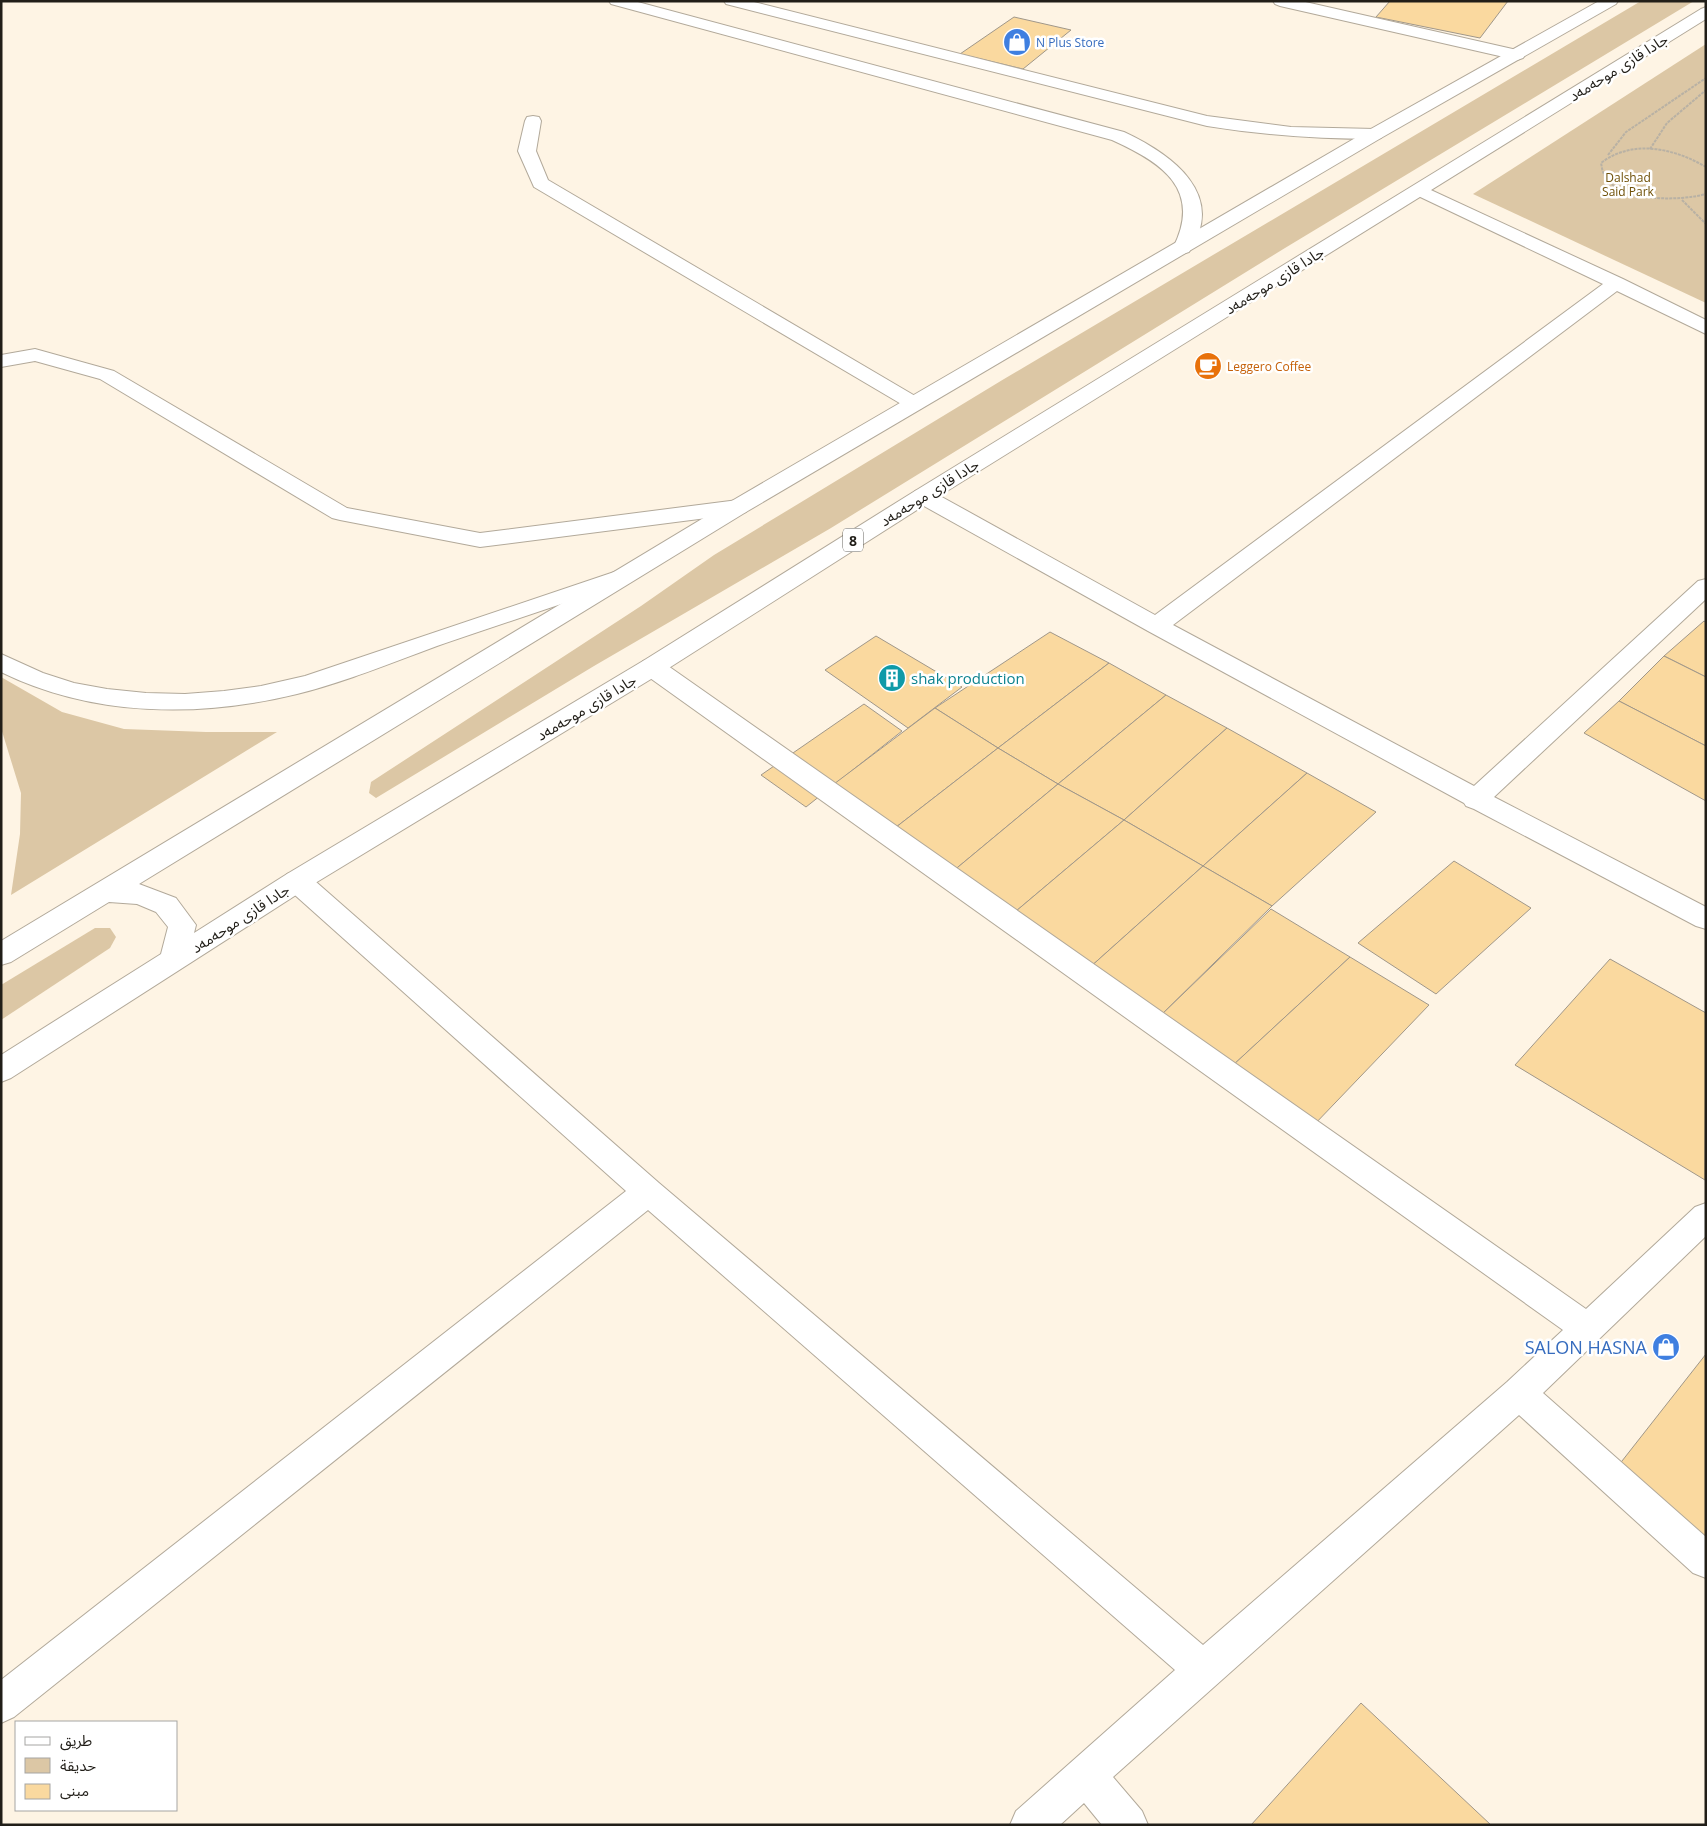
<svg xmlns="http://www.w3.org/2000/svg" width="1707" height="1826" font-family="'Open Sans','Noto Sans Arabic',sans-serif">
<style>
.green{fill:#dcc7a5}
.building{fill:#fad99f;stroke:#a09789}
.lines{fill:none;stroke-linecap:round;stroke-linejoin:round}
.minor-casing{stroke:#b2a99a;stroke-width:2}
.major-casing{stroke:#b2a99a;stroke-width:2}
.path{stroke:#b8b1a4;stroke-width:2;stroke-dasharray:3 1;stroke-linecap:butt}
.minor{fill:#fff;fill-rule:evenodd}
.major{fill:#fff;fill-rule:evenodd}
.labels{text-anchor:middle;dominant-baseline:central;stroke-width:5;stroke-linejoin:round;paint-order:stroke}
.far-shop-label{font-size:12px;fill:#366cbe;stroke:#fff;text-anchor:start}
.far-park-label{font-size:12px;fill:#6f5007;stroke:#fff}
.far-food-label{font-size:12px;fill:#c56008;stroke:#fff;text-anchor:start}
.shield{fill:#fff;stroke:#64625d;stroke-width:1}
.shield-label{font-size:14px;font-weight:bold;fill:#211e18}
.street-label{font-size:15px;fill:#211e18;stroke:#fff}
.culture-label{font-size:15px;fill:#0d838f;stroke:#fff;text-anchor:start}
.near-shop-label{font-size:18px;fill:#366cbe;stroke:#fff;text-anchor:end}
</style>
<rect width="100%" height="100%" fill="#fef4e4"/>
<g class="green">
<polygon points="1641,1 1694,1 1285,248 831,528 594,666 376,798 369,793 371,782 641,606 714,555 1004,379"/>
<polygon points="1706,44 1706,303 1473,194"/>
<polygon points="1,677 62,712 124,729 206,732 277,732 11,895 20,834 21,793 1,728"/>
<polygon points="95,928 110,928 116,937 110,948 1,1020 1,985"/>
</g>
<g class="building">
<polygon points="1390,1 1508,1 1480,38 1376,17"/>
<polygon points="1014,17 1071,30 1023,69 960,54"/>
<polygon points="1704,621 1706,622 1706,677 1664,656"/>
<polygon points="1050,632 1109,663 998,748 935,708"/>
<polygon points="876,636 962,687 908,728 825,670"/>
<polygon points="1664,656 1706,677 1706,746 1619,701"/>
<polygon points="1109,663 1166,695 1058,784 998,748"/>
<polygon points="1166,695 1227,728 1124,820 1058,784"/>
<polygon points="1619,701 1706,746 1706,801 1584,733"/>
<polygon points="864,704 902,731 806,807 761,775"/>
<polygon points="935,708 998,748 882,838 818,796"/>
<polygon points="1227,728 1307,773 1203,866 1124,820"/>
<polygon points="998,748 1058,784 946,877 882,838"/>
<polygon points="1307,773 1376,812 1272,906 1203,866"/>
<polygon points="1058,784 1124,820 1009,917 946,877"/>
<polygon points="1124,820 1203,866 1088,969 1009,917"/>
<polygon points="1454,861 1531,908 1436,994 1358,943"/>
<polygon points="1203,866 1272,906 1157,1019 1088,969"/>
<polygon points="1271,909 1350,957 1231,1067 1157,1019"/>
<polygon points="1350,957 1429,1005 1312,1127 1231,1067"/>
<polygon points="1610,959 1706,1013 1705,1180 1515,1065"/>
<polygon points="1706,1354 1706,1558 1701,1564 1600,1489"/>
<polygon points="1361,1703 1491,1825 1251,1825"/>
</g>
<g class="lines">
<g class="minor-casing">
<g id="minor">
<path d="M 609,1 L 634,1 L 1124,132 C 1171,154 1228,194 1189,252 L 1182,254 L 1175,252 L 1173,248 C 1203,189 1161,162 1112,140 L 611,4 Z"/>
<path d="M 724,1 L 750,1 L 1207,116 L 1291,127 L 1375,129 L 1381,130 L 1384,134 L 1381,138 L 1375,139 C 1318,139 1263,135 1207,126 L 726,4 Z"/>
<polygon points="1273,1 1301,1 1517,50 1523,52 1525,55 1523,58 1517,60 1280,6 1275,4"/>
<polygon points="533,116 539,117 541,121 536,151 548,180 922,400 925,404 922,408 915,410 908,408 534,187 518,151 525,121 527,117"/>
<polygon points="1420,185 1623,279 1706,320 1706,334 1617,291 1173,625 1474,786 1698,581 1706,579 1706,599 1494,797 1706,907 1706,929 1696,926 1474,809 1466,806 1464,803 1148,631 915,501 912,496 915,491 923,489 931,491 1155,615 1603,284 1414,194 1411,190 1414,186"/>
<polygon points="35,349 114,371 347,508 480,533 738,500 746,502 749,507 746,512 738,514 480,547 340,520 332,518 100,379 35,361 1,367 1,355"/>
<path d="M 623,569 L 631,571 L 634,576 L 631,581 C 566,602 502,624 437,646 C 391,663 345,682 297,694 C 199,718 93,717 1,672 L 1,654 L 43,673 L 74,683 L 107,689 L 146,693 L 185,694 L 224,691 L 261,686 L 305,676 Z"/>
<polygon points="652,659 661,661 1586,1309 1695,1207 1706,1203 1706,1236 1543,1393 1706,1537 1706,1578 1693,1573 1519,1415 1113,1777 1142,1811 1148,1825 1102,1825 1084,1803 1060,1825 1010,1825 1016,1811 1175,1670 648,1210 14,1717 1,1723 1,1680 626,1191 287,888 283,881 287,874 297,871 307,874 659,1183 1203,1645 1507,1382 1563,1330 643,673 640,667 643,661"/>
</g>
</g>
<g class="major-casing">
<polygon id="major" points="1599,1 1618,1 1616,4 1381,138 746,512 139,884 176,898 196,925 194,933 287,874 643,661 915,491 1701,9 1706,7 1706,19 931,501 661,673 307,888 11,1078 1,1082 1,1055 161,954 168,927 156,912 137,904 109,902 11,962 1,965 1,941 730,502 1369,130"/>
</g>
<g class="path">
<polyline points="1650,149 1667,123 1706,90"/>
<polyline points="1608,155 1626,132 1706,78"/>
<path d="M 1706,167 C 1674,148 1632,139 1601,163 C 1602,167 1602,171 1604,174 C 1617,203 1681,201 1706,194"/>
<polyline points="1682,200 1706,224"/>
</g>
<use href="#minor" class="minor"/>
<use href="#major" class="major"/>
</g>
<defs>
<g id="shop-disc" transform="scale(1.4375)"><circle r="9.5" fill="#3f7fe0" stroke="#fff"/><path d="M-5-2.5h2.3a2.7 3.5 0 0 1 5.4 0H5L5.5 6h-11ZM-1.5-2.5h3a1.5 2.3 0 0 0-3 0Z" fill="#fff"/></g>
<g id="cafe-disc" transform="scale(1.4375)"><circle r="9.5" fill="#e8710a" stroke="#fff"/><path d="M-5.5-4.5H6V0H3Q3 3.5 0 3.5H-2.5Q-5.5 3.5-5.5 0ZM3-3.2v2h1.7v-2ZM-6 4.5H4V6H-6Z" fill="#fff"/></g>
<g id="building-disc" transform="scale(1.4375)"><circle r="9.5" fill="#0f9aa8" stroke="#fff"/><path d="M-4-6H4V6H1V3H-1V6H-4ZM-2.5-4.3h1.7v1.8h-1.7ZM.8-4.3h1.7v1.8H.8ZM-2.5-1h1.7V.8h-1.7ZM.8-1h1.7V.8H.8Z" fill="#fff"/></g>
</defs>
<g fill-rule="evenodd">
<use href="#shop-disc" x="1017" y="42"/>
<use href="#cafe-disc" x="1208" y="366"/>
<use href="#building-disc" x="892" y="678"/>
<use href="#shop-disc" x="1666" y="1347"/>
</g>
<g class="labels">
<g class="far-shop-label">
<text x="1036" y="42">N Plus Store</text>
</g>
<g class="far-park-label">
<text x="1628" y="177">Dalshad<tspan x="1628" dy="14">Said Park</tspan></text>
</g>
<g class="far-food-label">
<text x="1227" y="366">Leggero Coffee</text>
</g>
<rect class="shield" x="843" y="528.5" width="20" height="23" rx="4"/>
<g class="shield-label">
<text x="853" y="540">8</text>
</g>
<g class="street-label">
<text transform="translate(1618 67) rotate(-32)">جادا قازی موحەمەد</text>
<text transform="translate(1274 280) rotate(-32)">جادا قازی موحەمەد</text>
<text transform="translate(929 492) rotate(-32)">جادا قازی موحەمەد</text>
<text transform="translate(586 707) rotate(-31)">جادا قازی موحەمەد</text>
<text transform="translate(240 918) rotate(-33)">جادا قازی موحەمەد</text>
</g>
<g class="culture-label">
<text x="911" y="678">shak production</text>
</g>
<g class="near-shop-label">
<text x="1647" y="1347">SALON HASNA</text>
</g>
</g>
<rect width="1707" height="1826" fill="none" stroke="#211e18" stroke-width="5"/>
<rect x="15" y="1721" width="162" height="90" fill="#ffffff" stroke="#a6a5a3"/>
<rect x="25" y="1737" width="25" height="8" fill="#ffffff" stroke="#a6a5a3"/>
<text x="60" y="1746" font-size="15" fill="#211e18">طريق</text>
<rect x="25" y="1758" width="25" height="15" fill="#dcc7a5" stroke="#a6a5a3"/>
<text x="60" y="1771" font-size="15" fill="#211e18">حديقة</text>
<rect x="25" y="1784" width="25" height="15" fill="#fad99f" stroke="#a6a5a3"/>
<text x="60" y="1796" font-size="15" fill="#211e18">مبنى</text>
</svg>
